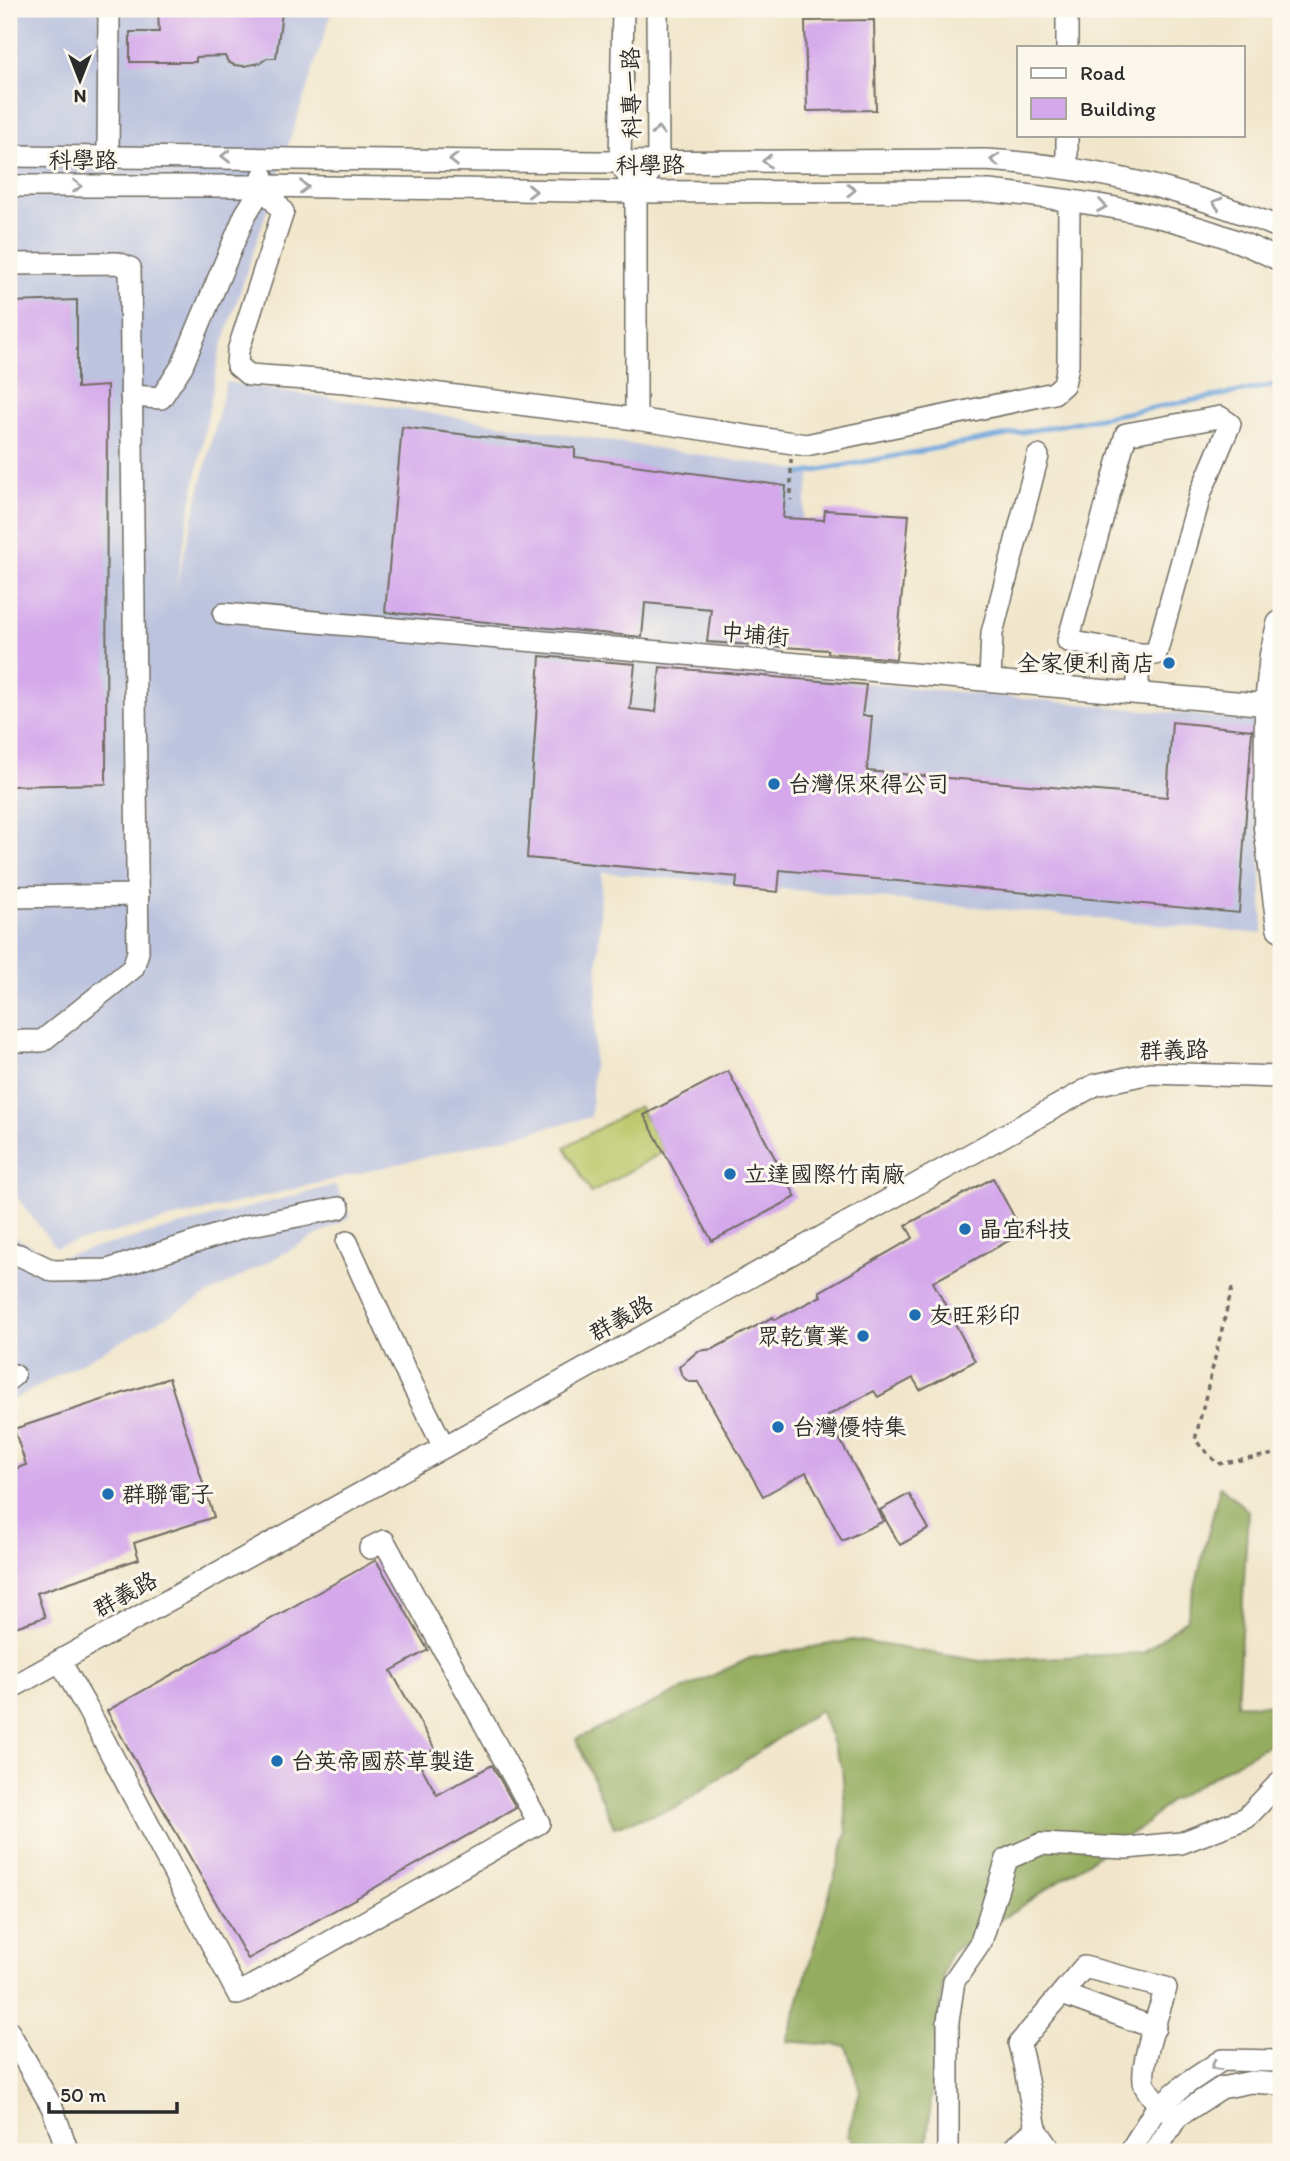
<svg xmlns="http://www.w3.org/2000/svg" width="1290" height="2161" font-family="Itim,'LXGW WenKai TC',sans-serif">
<style>
.industrial{fill:#bcc3de}
.green{fill:#bbc86b;stroke:#737a4b;stroke-width:2}
.forest{fill:#94ac5f;stroke:#606c45;stroke-width:2}
.lines{fill:none;stroke-linecap:round;stroke-linejoin:round}
.stream{stroke:#6fa5dc;stroke-width:5}
.building{fill:#d4a8eb}
.minor-casing{stroke:#706c63;stroke-width:24}
.major-casing{stroke:#706c63;stroke-width:31}
.path{stroke:#706c63;stroke-width:3.5;stroke-dasharray:5 5;stroke-linecap:butt}
.minor{stroke:#fff;stroke-width:21}
.major{stroke:#fff;stroke-width:28}
.oneway{stroke:#a0a0a0}
.poi-dot{fill:#1f6fb2;stroke:#fbf7ec;stroke-width:2.5}
.labels{text-anchor:middle;dominant-baseline:central;stroke-width:6;stroke-linejoin:round;paint-order:stroke}
.street-label{font-size:23px;fill:#2b2b2b;stroke:#fbf7ec}
.poi-label{font-size:23px;fill:#2b2b2b;stroke:#fbf7ec;text-anchor:start}
</style>
<rect width="100%" height="100%" fill="#fbf7ec"/>
<filter id="ink" filterUnits="userSpaceOnUse"><feTurbulence type="fractalNoise" baseFrequency=".0143" numOctaves="2"/><feDisplacementMap in="SourceGraphic" scale="14" xChannelSelector="R" yChannelSelector="G"/><feConvolveMatrix kernelMatrix="1 2 1 2 8 2 1 2 1" color-interpolation-filters="sRGB"/></filter>
<filter id="wash" filterUnits="userSpaceOnUse"><feTurbulence type="fractalNoise" baseFrequency=".00686" numOctaves="4" result="noise"/><feDisplacementMap in="SourceGraphic" scale="28" xChannelSelector="R" yChannelSelector="G"/><feGaussianBlur stdDeviation="1.57" result="paint"/><feColorMatrix in="noise" values="0 0 0 0 0 0 0 0 0 0 0 0 0 0 0 0 0 1.4 0 .05"/><feComposite in="paint" operator="in"/></filter>
<g filter="url(#wash)">
<rect width="100%" height="100%" fill="#f1e6cb"/>
<g class="industrial">
<polygon points="9,9 333,9 219,356 174,595 226,382 811,472 772,674 1257,721 1263,934 602,872 591,1117 55,1247 9,1187"/>
<polygon points="335,1185 351,1217 9,1402 9,1234 56,1258"/>
</g>
<polygon class="green" points="639,1106 664,1151 591,1193 565,1147"/>
<polygon class="forest" points="1220,1486 1248,1511 1237,1704 1274,1705 1281,1711 1281,1737 1169,1802 1147,1823 950,1953 944,1971 926,2152 867,2152 847,2136 860,2091 846,2046 787,2041 847,1833 842,1768 820,1710 677,1807 614,1827 576,1739 750,1658 853,1640 981,1661 1143,1653 1187,1619"/>
<g class="lines">
<polyline class="stream" points="799,474 1281,384"/>
</g>
<g id="blocks">
<g class="building">
<polygon points="158,9 199,9 199,13 224,13 229,9 264,9 270,13 282,13 276,58 267,58 260,63 244,66 234,65 228,62 225,56 196,57 196,62 130,62 130,32 159,32"/>
<polygon points="874,20 876,110 807,111 805,21"/>
<polygon points="77,300 77,388 107,386 106,784 9,786 9,302"/>
<polygon points="402,427 575,448 575,457 786,486 783,518 824,520 825,510 909,515 896,659 828,653 828,650 707,642 711,609 645,603 642,637 385,612"/>
<polygon points="540,656 635,664 630,709 656,712 660,667 866,685 862,716 872,716 867,771 1167,797 1172,722 1252,730 1239,913 780,870 778,892 736,888 737,877 527,858"/>
<polygon points="728,1071 796,1197 712,1241 644,1115"/>
<polygon points="993,1178 1023,1233 933,1282 975,1361 920,1390 913,1378 878,1397 874,1391 827,1416 884,1521 842,1541 806,1472 763,1496 698,1382 689,1382 682,1376 679,1367 698,1351 713,1349 773,1317 775,1320 821,1296 819,1292 913,1238 906,1225"/>
<polygon points="169,1378 214,1517 134,1543 139,1559 37,1593 45,1617 9,1629 9,1471 26,1465 14,1429"/>
<polygon points="909,1494 929,1529 900,1545 880,1510"/>
<polygon points="376,1560 428,1650 391,1671 435,1749 417,1759 437,1795 492,1765 516,1808 248,1959 107,1711"/>
</g>
</g>
</g>
<g filter="url(#ink)">
<use href="#blocks" fill-opacity="0" stroke="#706c63" stroke-width="2"/>
<g class="lines">
<g class="minor-casing">
<g id="minor">
<polyline points="623,9 620,161 636,192 636,419"/>
<polyline points="1067,9 1067,47"/>
<path d="M 9,156 L 598,162 L 985,160 C 1091,166 1183,189 1281,228"/>
<polyline points="108,157 109,9"/>
<polyline points="1067,167 1067,135"/>
<path d="M 9,186 L 263,186 L 636,192 L 989,191 C 1088,201 1192,215 1281,261"/>
<polyline points="263,186 283,212 238,351 237,365 249,375 346,382 636,419 806,445 1054,393 1064,384 1068,365 1069,201"/>
<polyline points="636,192 658,160 657,9"/>
<polyline points="9,264 118,263 130,268 138,952 133,968 42,1041 9,1041"/>
<polyline points="131,396 161,398 182,366 245,215 263,186 263,176"/>
<polyline points="224,614 1281,706"/>
<polyline points="990,680 992,633 1038,456"/>
<polyline points="1137,693 1140,654 1156,654 1201,492 1230,424 1220,417 1126,434 1068,641 1140,654"/>
<polyline points="9,897 138,895"/>
<polyline points="347,1242 405,1370 444,1447"/>
<polyline points="9,1253 19,1255 53,1271 108,1270 246,1226 339,1208"/>
<polyline points="9,1379 14,1375"/>
<polyline points="60,1661 88,1710 238,1994 539,1823 384,1541 370,1548"/>
<polyline points="9,1689 1095,1085 1150,1073 1281,1077"/>
<polyline points="1062,1994 1155,2028"/>
<polyline points="9,2032 52,2107 68,2152"/>
<path d="M 1036,2129 L 1024,2064 L 1019,2044 L 1084,1967 L 1166,1988 C 1160,2009 1138,2067 1145,2086 C 1151,2099 1165,2109 1177,2117"/>
<polyline points="948,2152 948,2021 954,1981 981,1942 1007,1859 1041,1844 1126,1848 1181,1843 1246,1818 1281,1781"/>
<polyline points="1015,2152 1016,2146 1036,2129 1052,2152"/>
<polyline points="1130,2152 1155,2110 1183,2086 1222,2060 1281,2061"/>
<polyline points="1155,2152 1177,2117 1221,2088 1251,2082 1281,2084"/>
</g>
</g>
<g class="major-casing">
<polyline id="major" points="1281,625 1274,655 1269,704 1268,828 1281,927"/>
</g>
<g class="path">
<polyline points="791,459 791,500"/>
<polyline points="1232,1288 1195,1440 1218,1464 1281,1453"/>
</g>
<use href="#minor" class="minor"/>
<use href="#major" class="major"/>
</g>
<defs><path id="oneway-chevron" d="M-2-3.5L2.5 0L-2 3.5" fill="none" stroke-width="1.6" stroke-linecap="round" stroke-linejoin="round" transform="scale(1.75)"/></defs>
<g class="oneway">
<use href="#oneway-chevron" transform="translate(658 131) rotate(-90)"/>
<use href="#oneway-chevron" transform="translate(226 156) rotate(-179)"/>
<use href="#oneway-chevron" transform="translate(454 160) rotate(-179)"/>
<use href="#oneway-chevron" transform="translate(995 160) rotate(-177)"/>
<use href="#oneway-chevron" transform="translate(767 161) rotate(180)"/>
<use href="#oneway-chevron" transform="translate(77 186)"/>
<use href="#oneway-chevron" transform="translate(304 187) rotate(1)"/>
<use href="#oneway-chevron" transform="translate(851 190)"/>
<use href="#oneway-chevron" transform="translate(532 191) rotate(1)"/>
<use href="#oneway-chevron" transform="translate(1217 203) rotate(-163)"/>
<use href="#oneway-chevron" transform="translate(1102 206) rotate(9)"/>
<use href="#oneway-chevron" transform="translate(1215 2066) rotate(150)"/>
</g>
</g>
<g class="poi-dot">
<circle cx="1169" cy="663" r="7"/>
<circle cx="774" cy="784" r="7"/>
<circle cx="730" cy="1174" r="7"/>
<circle cx="965" cy="1229" r="7"/>
<circle cx="915" cy="1315" r="7"/>
<circle cx="863" cy="1336" r="7"/>
<circle cx="778" cy="1427" r="7"/>
<circle cx="108" cy="1494" r="7"/>
<circle cx="277" cy="1761" r="7"/>
</g>
<g class="labels">
<g class="street-label">
<text transform="translate(631 93) rotate(-91)">科專一路</text>
<text x="83" y="160">科學路</text>
<text transform="translate(650 165) rotate(-1)">科學路</text>
<text transform="translate(755 634) rotate(5)">中埔街</text>
<text transform="translate(1174 1050) rotate(-2)">群義路</text>
<text transform="translate(621 1318) rotate(-29)">群義路</text>
<text transform="translate(125 1594) rotate(-29)">群義路</text>
</g>
<g class="poi-label">
<text x="1155" y="663" text-anchor="end">全家便利商店</text>
<text x="788" y="784">台灣保來得公司</text>
<text x="744" y="1174">立達國際竹南廠</text>
<text x="979" y="1229">晶宜科技</text>
<text x="929" y="1315">友旺彩印</text>
<text x="849" y="1336" text-anchor="end">眾乾實業</text>
<text x="792" y="1427">台灣優特集</text>
<text x="122" y="1494">群聯電子</text>
<text x="291" y="1761">台英帝國菸草製造</text>
</g>
</g>
<rect width="1290" height="2161" fill="none" stroke="#fbf7ec" stroke-width="35"/>
<rect x="1017" y="46" width="228" height="91" fill="#fbf7ec" stroke="#a8a59f" stroke-width="2"/>
<rect x="1031" y="68" width="35" height="10" fill="#ffffff" stroke="#a8a59f" stroke-width="2"/>
<text x="1080" y="80" font-size="21" fill="#2b2b2b">Road</text>
<rect x="1031" y="98" width="35" height="21" fill="#d4a8eb" stroke="#a8a59f" stroke-width="2"/>
<text x="1080" y="116" font-size="21" fill="#2b2b2b">Building</text>
<g transform="translate(80 80) rotate(180)" stroke="#fbf7ec" stroke-width="5" paint-order="stroke">
<path d="M0-5L12 26L0 18L-12 26Z" fill="#2b2b2b"/>
<text y="-10" font-size="19" font-weight="bold" text-anchor="middle" fill="#2b2b2b">N</text>
</g>
<path d="M49 2102v10h128v-10" fill="none" stroke="#2b2b2b" stroke-width="3.5"/>
<text x="60" y="2102" font-size="21" fill="#2b2b2b" stroke="#fbf7ec" stroke-width="5" paint-order="stroke">50 m</text>
</svg>
